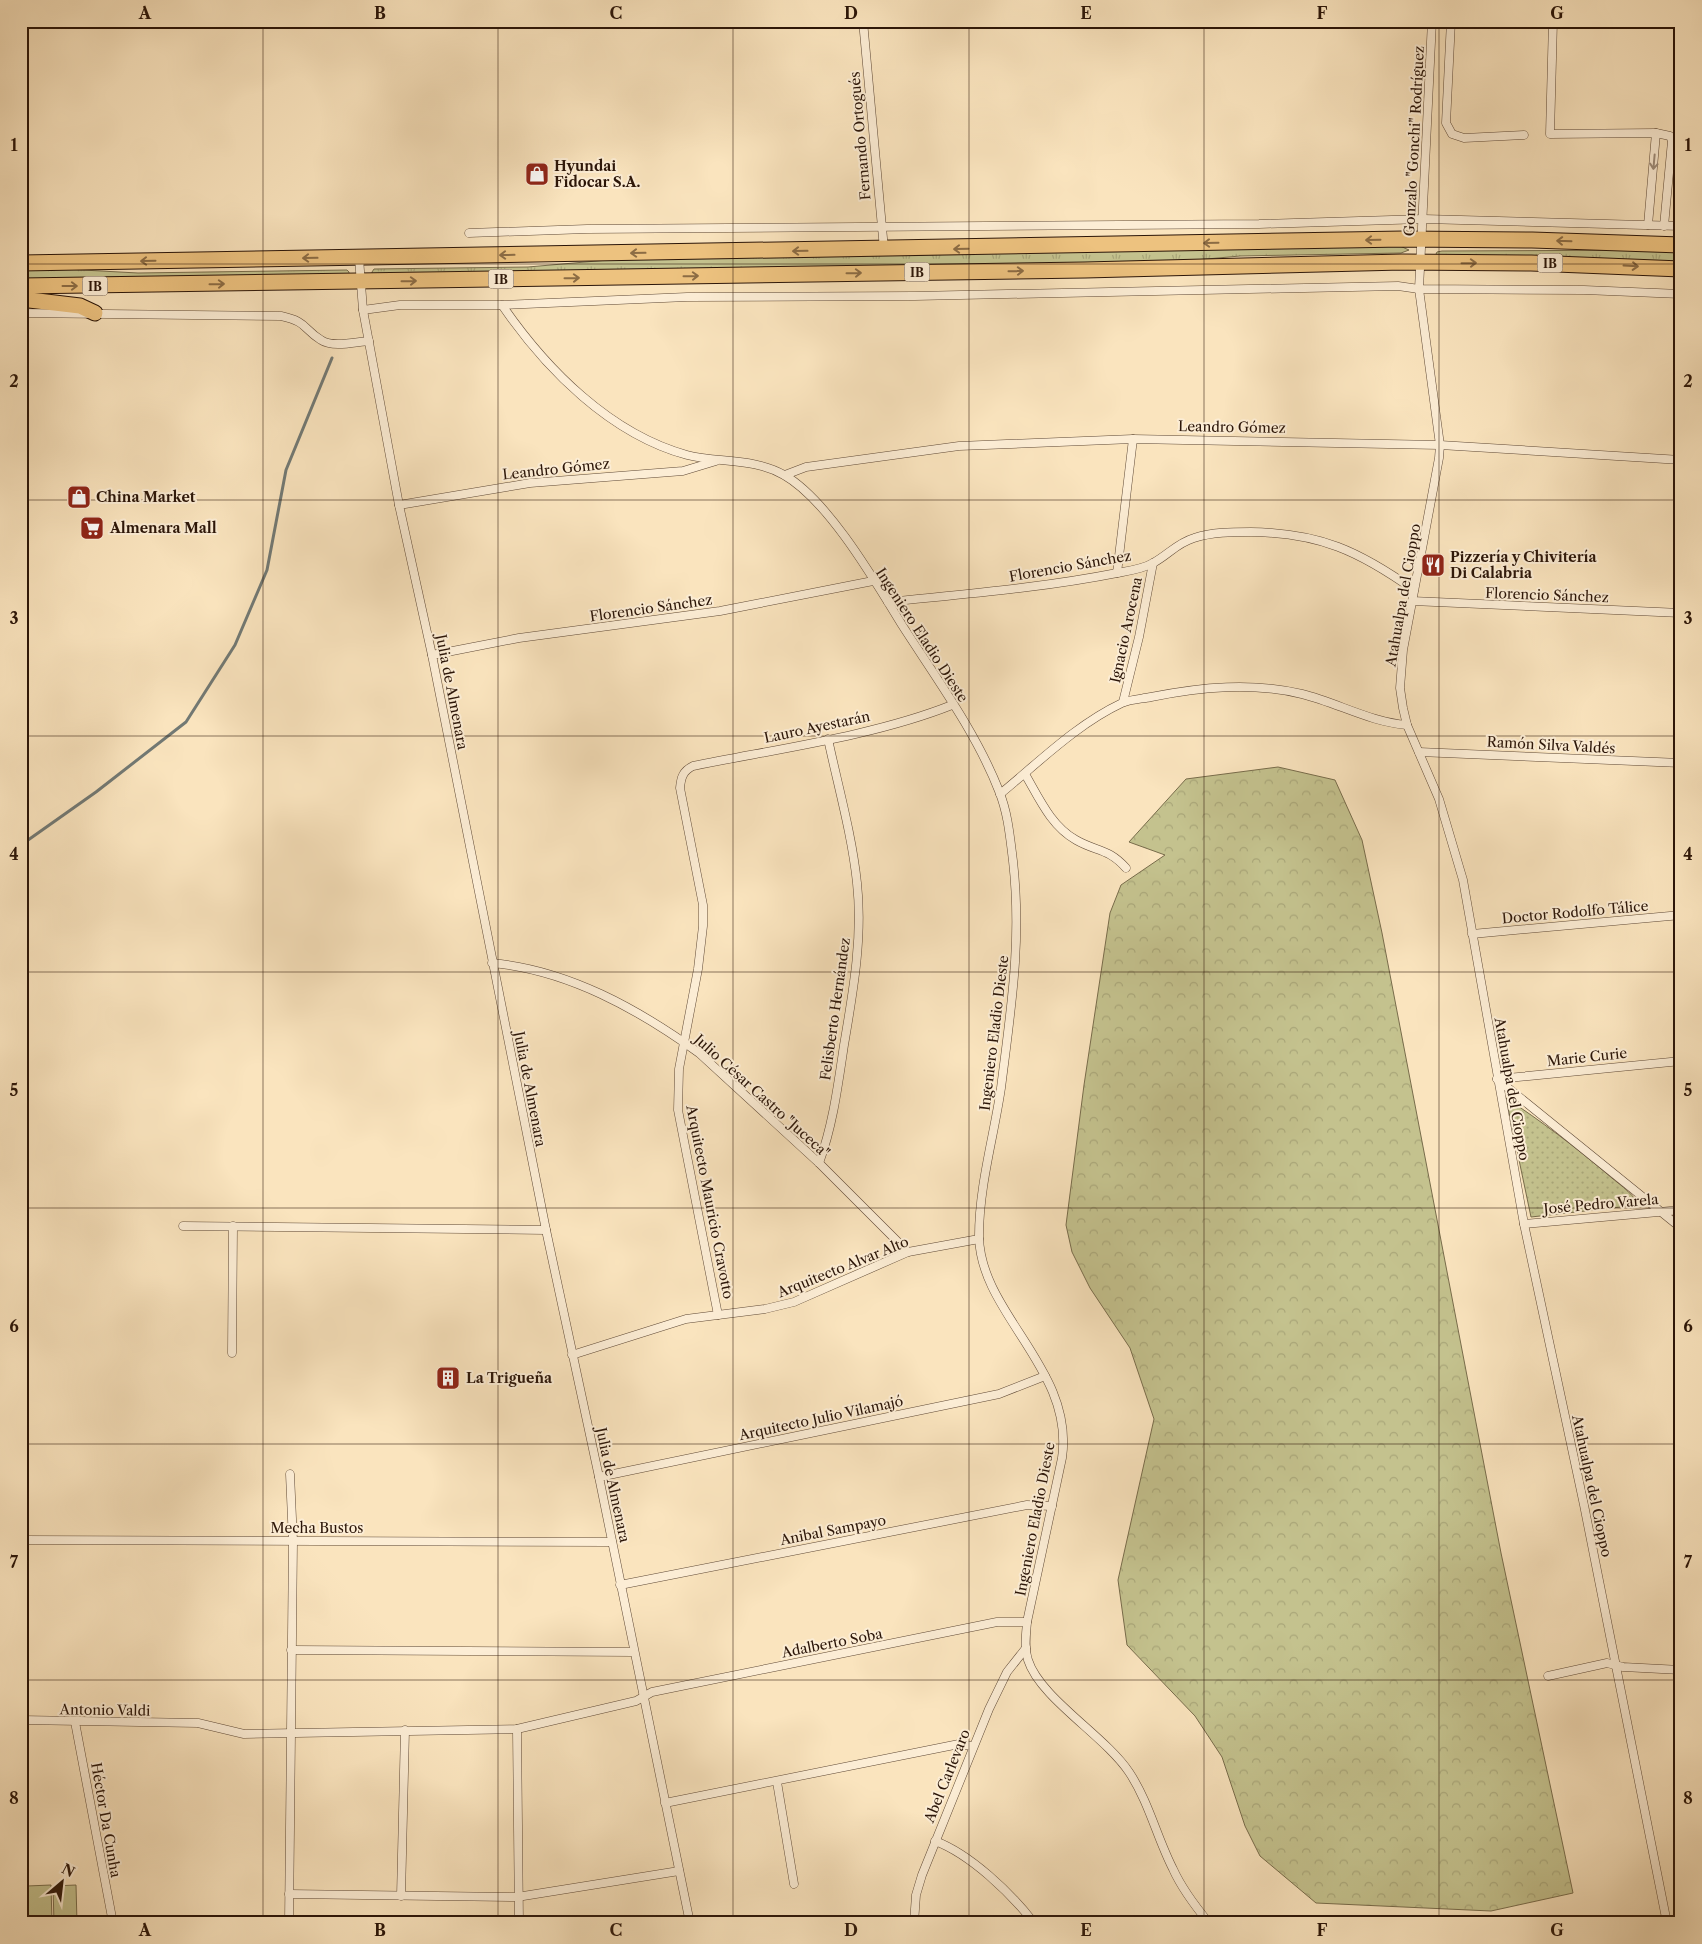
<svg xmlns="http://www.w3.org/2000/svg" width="1702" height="1944" font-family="'Libre Caslon Text',serif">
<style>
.grass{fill:url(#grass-tufts);stroke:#786c4b}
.forest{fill:url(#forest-crowns);stroke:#786c4b}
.park{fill:url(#park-dots);stroke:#786c4b}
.pitch{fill:#c4c28e;stroke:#786c4b}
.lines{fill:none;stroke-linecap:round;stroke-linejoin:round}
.stream{stroke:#727974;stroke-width:3}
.street-casing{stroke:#5f4936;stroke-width:9}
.highway-casing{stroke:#2b1508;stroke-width:17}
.street{stroke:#fcedd5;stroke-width:8}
.highway{stroke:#edc27f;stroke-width:15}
.oneway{stroke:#9e8c79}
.oneway2{stroke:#8c6c44}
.grid{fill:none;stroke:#2b1508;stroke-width:1;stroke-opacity:0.55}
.labels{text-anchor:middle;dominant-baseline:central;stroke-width:4;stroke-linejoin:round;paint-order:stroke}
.shield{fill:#fcedd5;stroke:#6a5646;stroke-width:1}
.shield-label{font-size:12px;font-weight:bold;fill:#2b1508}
.street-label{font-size:14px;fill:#2b1508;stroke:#fcedd5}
.poi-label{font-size:14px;font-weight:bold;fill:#2b1508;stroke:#fcedd5;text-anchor:start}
.neatline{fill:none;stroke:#2b1508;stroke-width:2}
.grid-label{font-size:16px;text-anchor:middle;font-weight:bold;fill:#2b1508}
</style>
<defs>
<pattern id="grass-tufts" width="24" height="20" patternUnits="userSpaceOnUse" patternTransform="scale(1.25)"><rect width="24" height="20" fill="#c4c28e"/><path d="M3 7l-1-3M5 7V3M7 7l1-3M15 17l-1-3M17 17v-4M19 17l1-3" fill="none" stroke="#a9a679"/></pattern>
<pattern id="forest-crowns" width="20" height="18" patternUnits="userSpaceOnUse" patternTransform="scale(1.25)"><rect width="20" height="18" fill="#c4c28e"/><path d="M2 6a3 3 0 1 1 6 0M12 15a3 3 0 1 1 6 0" fill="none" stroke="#a9a679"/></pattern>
<pattern id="park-dots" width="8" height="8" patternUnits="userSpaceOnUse" patternTransform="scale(1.25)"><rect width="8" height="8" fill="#c4c28e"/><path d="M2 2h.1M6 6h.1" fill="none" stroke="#a9a679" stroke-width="1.8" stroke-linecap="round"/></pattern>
</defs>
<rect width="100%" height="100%" fill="#fae4be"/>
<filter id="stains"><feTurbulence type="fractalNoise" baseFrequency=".004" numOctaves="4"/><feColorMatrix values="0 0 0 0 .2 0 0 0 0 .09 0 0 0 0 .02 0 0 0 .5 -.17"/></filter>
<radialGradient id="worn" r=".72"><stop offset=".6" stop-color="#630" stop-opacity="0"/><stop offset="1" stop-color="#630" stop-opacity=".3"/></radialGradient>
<g class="grass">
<polygon points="1400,246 1409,250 1401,253 1240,256 1173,262 372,274 372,272 374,269 528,267 608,260"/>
<polygon points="1671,250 1681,251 1681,264 1443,257 1436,254 1437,252 1442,251"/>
<polygon points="21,269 64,269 138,273 347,270 349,272 349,275 21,281"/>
</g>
<polygon class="forest" points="1278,767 1335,780 1362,840 1382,933 1501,1553 1573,1893 1491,1911 1316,1903 1260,1856 1245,1826 1222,1757 1195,1716 1127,1645 1118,1580 1154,1419 1130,1348 1090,1288 1072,1252 1066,1225 1084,1085 1110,913 1121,885 1165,855 1129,842 1186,779"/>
<path class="park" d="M 1506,1098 C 1541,1121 1574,1146 1606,1173 C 1617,1183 1631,1191 1639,1205 L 1531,1217 Z"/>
<g class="pitch">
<polygon points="21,1885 24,1885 25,1923 21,1923"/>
<polygon points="51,1885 52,1923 29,1923 27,1886"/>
<polygon points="76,1885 77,1923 54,1923 53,1886"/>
</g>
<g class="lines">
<polyline class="stream" points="21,845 96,792 186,722 235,645 267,570 286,470 332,358"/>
<g class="street-casing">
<g id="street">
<polyline points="863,21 884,249"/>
<polyline points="1432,21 1419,289 1440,445 1439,458 1403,650 1400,688 1403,708 1407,725 1439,799 1463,880 1524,1224 1584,1505 1667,1923"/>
<polyline points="1451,21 1446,123 1452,134 1464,138 1524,135"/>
<polyline points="1481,21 1533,22"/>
<polyline points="1553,21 1550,134 1656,133 1670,136 1672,141 1664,226"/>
<polyline points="1648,225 1656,133"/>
<polyline points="469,233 587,229 1259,224 1424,219 1681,226"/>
<polyline points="359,258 363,310 399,505 432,655 546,1230 599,1477 690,1923"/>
<path d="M 502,305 C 546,369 610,434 687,455 C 718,463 755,458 784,475 C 828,500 875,581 902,625 C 936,678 976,732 999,791 C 1008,813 1010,837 1013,861 C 1022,941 1011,1008 1001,1088 C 994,1136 979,1186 979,1236 C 980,1314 1075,1369 1062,1458 L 1027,1622 C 1026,1635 1024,1648 1028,1660 C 1040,1698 1105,1736 1129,1772 C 1149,1802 1157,1838 1173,1869 C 1182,1889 1195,1906 1209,1923"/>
<polyline points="363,310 400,305 502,305 687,297 915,296 1398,286 1419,289 1584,290 1681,294"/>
<path d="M 21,313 L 281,316 C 308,322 302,328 321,340 C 333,348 355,342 369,341"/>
<polyline points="785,475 806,467 959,446 1133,439 1440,445 1681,460"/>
<polyline points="399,505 530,483 683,471 716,461"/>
<polyline points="1117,573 1133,439"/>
<polyline points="1412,601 1681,613"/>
<path d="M 888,602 C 964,594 1041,588 1117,573 C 1128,571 1143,569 1153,563 C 1168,555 1177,543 1194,538 C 1212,532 1232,532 1251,532 C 1320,533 1359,551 1414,590"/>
<polyline points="432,655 519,638 720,611 873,581"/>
<polyline points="1123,702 1139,637 1153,563"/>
<polyline points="1419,752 1681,763"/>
<path d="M 1025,774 C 1039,798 1051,826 1076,840 C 1097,852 1108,848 1126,868"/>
<path d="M 1000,794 C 1038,763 1077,724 1122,703 C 1131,699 1142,699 1151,697 C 1201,687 1252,682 1302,694 C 1338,703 1370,722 1407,725"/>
<polyline points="1472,934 1681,915"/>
<path d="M 492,963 C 568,970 638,1009 699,1053 L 819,1163 L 908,1252"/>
<polyline points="1497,1079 1681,1228"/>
<polyline points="1497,1079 1681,1061"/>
<path d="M 819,1163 C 833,1125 838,1085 844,1045 C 853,992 863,937 857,883 C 852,835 838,786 828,739"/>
<polyline points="1524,1224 1681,1210"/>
<polyline points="183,1226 546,1230"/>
<path d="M 718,1315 L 678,1110 L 679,1069 L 698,969 L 703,926 L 703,905 L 680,788 C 681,777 683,771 693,766 C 776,749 874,736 952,705"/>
<polyline points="232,1353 233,1226"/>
<polyline points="572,1355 686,1319 765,1309 794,1302 908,1252 979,1239"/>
<polyline points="599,1477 999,1394 1045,1376"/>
<polyline points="21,1540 612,1542"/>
<polyline points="620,1585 1027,1505 1052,1506"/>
<polyline points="291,1650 634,1652"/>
<polyline points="1548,1676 1607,1663 1623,1667 1681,1670"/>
<polyline points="21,1720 198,1723 244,1734 517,1729 636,1701 652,1692 997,1622 1027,1622"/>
<polyline points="75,1722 113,1923"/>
<polyline points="517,1729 519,1923"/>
<polyline points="777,1782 794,1884"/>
<polyline points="665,1803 959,1744 972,1746"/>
<path d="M 935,1841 C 970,1854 1011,1893 1034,1923"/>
<polyline points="289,1894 517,1897 679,1871"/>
<polyline points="401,1896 405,1730"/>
<polyline points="289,1923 293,1541 290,1474"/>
<polyline points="914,1923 916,1895 922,1875 989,1709 1007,1672 1026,1648"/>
<polyline points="1350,1923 1350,1922"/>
<polyline points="1674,1923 1681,1915"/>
</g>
</g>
<g class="highway-casing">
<g id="highway">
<polyline points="21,263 1403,239 1532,240 1681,245"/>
<polyline points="21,286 1085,270 1402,262 1531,263 1681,269"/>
<polyline points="21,299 80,306 95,313"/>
</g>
</g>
<use href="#street" class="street"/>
<use href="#highway" class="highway"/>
</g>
<defs><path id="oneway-shaft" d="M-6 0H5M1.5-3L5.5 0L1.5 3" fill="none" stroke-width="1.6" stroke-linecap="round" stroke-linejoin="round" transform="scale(1.25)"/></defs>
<use class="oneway" href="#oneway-shaft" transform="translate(1654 162) rotate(95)"/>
<g class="oneway2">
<use href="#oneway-shaft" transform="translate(1373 240) rotate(179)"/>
<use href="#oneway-shaft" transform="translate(1564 241) rotate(-178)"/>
<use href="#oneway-shaft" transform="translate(1211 243) rotate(179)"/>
<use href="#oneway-shaft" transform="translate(961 249) rotate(179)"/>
<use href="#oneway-shaft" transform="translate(800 251) rotate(179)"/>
<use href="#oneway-shaft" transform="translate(638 253) rotate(179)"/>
<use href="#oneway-shaft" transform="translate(507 255) rotate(179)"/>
<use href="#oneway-shaft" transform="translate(310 258) rotate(179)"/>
<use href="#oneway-shaft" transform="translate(148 261) rotate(179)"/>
<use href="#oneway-shaft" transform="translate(1469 263) rotate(-1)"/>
<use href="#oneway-shaft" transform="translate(1631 266) rotate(3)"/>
<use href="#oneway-shaft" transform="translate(1016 271) rotate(-1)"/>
<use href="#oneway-shaft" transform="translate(854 273) rotate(-1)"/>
<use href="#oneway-shaft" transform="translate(691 276) rotate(-1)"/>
<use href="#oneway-shaft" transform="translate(572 278) rotate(-1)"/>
<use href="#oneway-shaft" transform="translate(409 281) rotate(-1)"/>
<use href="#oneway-shaft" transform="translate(217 284) rotate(-1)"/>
<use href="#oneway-shaft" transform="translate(70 286)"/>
</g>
<path class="grid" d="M 263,21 L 263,1923M 498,21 L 498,1923M 733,21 L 733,1923M 969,21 L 969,1923M 1204,21 L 1204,1923M 1439,21 L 1439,1923M 21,264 L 1681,264M 21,500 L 1681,500M 21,736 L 1681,736M 21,972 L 1681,972M 21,1208 L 1681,1208M 21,1444 L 1681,1444M 21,1680 L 1681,1680"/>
<defs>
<g id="shop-square" transform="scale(1.25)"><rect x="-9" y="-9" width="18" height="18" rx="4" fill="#8f2418" stroke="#fcedd5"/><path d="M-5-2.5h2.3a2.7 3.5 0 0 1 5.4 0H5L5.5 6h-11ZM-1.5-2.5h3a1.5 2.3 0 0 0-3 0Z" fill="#fff"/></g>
<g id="supermarket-square" transform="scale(1.25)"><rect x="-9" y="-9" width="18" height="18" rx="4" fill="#8f2418" stroke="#fcedd5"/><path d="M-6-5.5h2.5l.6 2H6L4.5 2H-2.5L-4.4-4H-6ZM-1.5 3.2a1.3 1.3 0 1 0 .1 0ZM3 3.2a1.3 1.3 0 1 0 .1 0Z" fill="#fff"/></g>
<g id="restaurant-square" transform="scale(1.25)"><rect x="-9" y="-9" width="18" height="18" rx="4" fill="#8f2418" stroke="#fcedd5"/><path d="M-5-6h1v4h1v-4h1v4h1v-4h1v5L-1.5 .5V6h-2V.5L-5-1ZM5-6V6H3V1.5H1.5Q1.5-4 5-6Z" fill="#fff"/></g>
<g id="building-square" transform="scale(1.25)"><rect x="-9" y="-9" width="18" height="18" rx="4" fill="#8f2418" stroke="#fcedd5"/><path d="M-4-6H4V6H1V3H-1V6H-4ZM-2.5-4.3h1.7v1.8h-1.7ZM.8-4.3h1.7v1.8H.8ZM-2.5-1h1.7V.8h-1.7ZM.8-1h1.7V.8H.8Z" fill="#fff"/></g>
</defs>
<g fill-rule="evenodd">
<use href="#shop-square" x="537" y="174"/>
<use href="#shop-square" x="79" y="497"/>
<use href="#supermarket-square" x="92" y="528"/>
<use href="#restaurant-square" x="1433" y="565"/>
<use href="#building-square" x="448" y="1378"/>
</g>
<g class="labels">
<g class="shield">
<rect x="1537.5" y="253.5" width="25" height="19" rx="4"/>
<rect x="904.5" y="262.5" width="25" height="19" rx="4"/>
<rect x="488.5" y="269.5" width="25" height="19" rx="4"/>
<rect x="82.5" y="276.5" width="25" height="19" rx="4"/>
</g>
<g class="shield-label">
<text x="1550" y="263">IB</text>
<text x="917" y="272">IB</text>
<text x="501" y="279">IB</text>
<text x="95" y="286">IB</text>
</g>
<g class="street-label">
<text transform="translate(860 136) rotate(-95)">Fernando Ortogués</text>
<text transform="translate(1414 141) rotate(-87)">Gonzalo "Gonchi" Rodríguez</text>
<text transform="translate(1232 427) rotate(1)">Leandro Gómez</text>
<text transform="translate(556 469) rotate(-6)">Leandro Gómez</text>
<text transform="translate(1070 566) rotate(-10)">Florencio Sánchez</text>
<text transform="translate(1403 595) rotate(-80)">Atahualpa del Cioppo</text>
<text transform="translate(1547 595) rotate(2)">Florencio Sánchez</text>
<text transform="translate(651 608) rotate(-8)">Florencio Sánchez</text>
<text transform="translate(1126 630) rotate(-78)">Ignacio Arocena</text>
<text transform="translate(922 635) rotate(57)">Ingeniero Eladio Dieste</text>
<text transform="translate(452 692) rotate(79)">Julia de Almenara</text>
<text transform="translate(817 727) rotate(-12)">Lauro Ayestarán</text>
<text transform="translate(1551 745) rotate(3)">Ramón Silva Valdés</text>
<text transform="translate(1575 912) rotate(-5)">Doctor Rodolfo Tálice</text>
<text transform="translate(835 1009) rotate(-82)">Felisberto Hernández</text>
<text transform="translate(994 1033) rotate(-83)">Ingeniero Eladio Dieste</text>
<text transform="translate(1587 1057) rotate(-6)">Marie Curie</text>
<text transform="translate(530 1089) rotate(79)">Julia de Almenara</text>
<text transform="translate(1512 1089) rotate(80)">Atahualpa del Cioppo</text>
<text transform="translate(762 1096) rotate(42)">Julio César Castro "Juceca"</text>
<text transform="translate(710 1202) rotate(79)">Arquitecto Mauricio Cravotto</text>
<text transform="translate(1601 1204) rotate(-5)">José Pedro Varela</text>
<text transform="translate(843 1267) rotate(-22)">Arquitecto Alvar Alto</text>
<text transform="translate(821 1418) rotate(-12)">Arquitecto Julio Vilamajó</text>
<text transform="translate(613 1485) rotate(78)">Julia de Almenara</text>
<text transform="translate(1592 1486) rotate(78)">Atahualpa del Cioppo</text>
<text transform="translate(1035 1519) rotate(-79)">Ingeniero Eladio Dieste</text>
<text x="317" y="1528">Mecha Bustos</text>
<text transform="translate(833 1530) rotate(-11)">Anibal Sampayo</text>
<text transform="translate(832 1643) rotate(-11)">Adalberto Soba</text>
<text transform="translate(105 1710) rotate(1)">Antonio Valdi</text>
<text transform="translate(947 1776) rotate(-68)">Abel Carlevaro</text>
<text transform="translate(106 1820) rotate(80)">Héctor Da Cunha</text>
</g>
<g class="poi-label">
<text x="554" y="166">Hyundai<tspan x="554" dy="16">Fidocar S.A.</tspan></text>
<text x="96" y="497">China Market</text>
<text x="110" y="528">Almenara Mall</text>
<text x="1450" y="557">Pizzería y Chivitería<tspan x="1450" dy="16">Di Calabria</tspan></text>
<text x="466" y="1378">La Trigueña</text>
</g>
</g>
<rect width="1702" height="1944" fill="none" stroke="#fae4be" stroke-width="55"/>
<g transform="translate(62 1882) rotate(28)" stroke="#fcedd5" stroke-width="4" paint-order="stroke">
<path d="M0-4L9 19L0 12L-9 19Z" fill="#2b1508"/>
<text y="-8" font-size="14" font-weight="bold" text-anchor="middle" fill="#2b1508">N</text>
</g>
<rect x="28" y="28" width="1646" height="1888" class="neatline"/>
<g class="grid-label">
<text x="145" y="19">A</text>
<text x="380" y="19">B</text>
<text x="616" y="19">C</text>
<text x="851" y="19">D</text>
<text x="1086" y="19">E</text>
<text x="1322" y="19">F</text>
<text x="1557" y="19">G</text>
<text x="14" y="151">1</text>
<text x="1688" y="151">1</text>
<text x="14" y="387">2</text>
<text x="1688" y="387">2</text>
<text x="14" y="624">3</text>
<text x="1688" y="624">3</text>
<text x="14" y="860">4</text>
<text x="1688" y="860">4</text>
<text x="14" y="1096">5</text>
<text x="1688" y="1096">5</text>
<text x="14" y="1332">6</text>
<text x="1688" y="1332">6</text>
<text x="14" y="1568">7</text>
<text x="1688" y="1568">7</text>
<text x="14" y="1804">8</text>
<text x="1688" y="1804">8</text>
<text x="145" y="1936">A</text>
<text x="380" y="1936">B</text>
<text x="616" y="1936">C</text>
<text x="851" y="1936">D</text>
<text x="1086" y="1936">E</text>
<text x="1322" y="1936">F</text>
<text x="1557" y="1936">G</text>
</g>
<rect width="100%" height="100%" filter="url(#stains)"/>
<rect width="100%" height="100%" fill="url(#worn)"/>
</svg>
